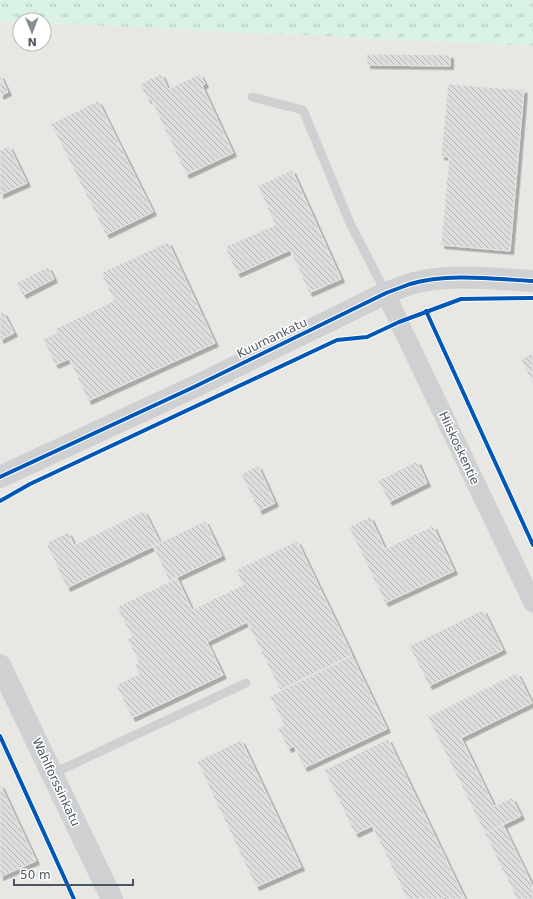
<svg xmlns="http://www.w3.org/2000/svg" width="533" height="899" font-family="'DejaVu Sans',sans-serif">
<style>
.commercial{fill:#e8e7e3}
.grass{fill:url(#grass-tufts)}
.building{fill:url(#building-back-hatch);stroke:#e5e6e7;filter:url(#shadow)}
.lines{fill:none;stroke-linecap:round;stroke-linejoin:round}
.service{stroke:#ced0d2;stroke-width:9}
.minor{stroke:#ced0d2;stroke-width:19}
.tertiary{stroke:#ced0d2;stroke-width:22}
.cycleway-casing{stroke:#fff;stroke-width:6}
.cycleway{stroke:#0057b8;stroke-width:4}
.labels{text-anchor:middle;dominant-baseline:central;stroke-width:3;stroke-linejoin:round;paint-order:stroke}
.street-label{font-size:12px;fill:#4a5661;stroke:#fff}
</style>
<defs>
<pattern id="grass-tufts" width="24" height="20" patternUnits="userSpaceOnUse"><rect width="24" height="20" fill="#d9f2e3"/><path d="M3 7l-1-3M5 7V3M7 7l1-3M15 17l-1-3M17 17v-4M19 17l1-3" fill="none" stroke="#b2c7bb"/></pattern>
<pattern id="building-back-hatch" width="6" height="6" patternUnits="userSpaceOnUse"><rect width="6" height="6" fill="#ddddde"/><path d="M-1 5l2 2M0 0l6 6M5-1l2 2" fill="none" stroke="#b5b6b7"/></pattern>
<filter id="shadow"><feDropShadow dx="3.5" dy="3.5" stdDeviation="0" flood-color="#0004"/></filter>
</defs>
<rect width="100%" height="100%" fill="#f4f4f4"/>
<polygon class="commercial" points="0,21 20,22 20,44 44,44 44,23 533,46 533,899 0,899"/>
<polygon class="grass" points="0,0 533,0 533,46 44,23 44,20 20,20 20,22 0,21"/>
<g class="building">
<polygon points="367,54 450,55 450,66 367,65"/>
<polygon points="161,74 168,89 200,74 205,84 202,86 233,153 186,175 151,99 148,100 140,84"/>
<polygon points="0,75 8,92 0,96"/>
<polygon points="448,84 524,90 510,251 441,245 449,157 441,156"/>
<polygon points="98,101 153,212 106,235 51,124"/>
<polygon points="9,146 27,183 0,195 0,150"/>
<polygon points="292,170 341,279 309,293 290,250 237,274 225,247 275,225 258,186"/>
<polygon points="168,242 215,343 88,401 69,359 55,365 43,339 57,333 55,329 114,301 101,273"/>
<polygon points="48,267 54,279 23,295 16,283"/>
<polygon points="3,312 14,333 0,340 0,314"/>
<polygon points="533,353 533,384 521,359"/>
<polygon points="417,461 427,483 389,502 378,481"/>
<polygon points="258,466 275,503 259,511 241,474"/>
<polygon points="144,511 160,543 67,588 46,543 68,532 74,545"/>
<polygon points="370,517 385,549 433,526 454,571 385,603 349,527"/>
<polygon points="205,521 222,556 169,581 153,546"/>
<polygon points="297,541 352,655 280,690 247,622 207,642 223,675 132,718 116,685 139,674 134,665 139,663 127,639 132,637 117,607 177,578 192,610 243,585 236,570"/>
<polygon points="483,610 503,650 429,686 409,646"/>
<polygon points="352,656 387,729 304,768 294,746 288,749 278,728 284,725 270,696"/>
<polygon points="517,673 532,703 461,738 494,806 512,798 521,816 485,834 428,717"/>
<polygon points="388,739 465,899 447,899 446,897 442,899 407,899 372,826 355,834 324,770"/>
<polygon points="241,740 301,867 256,887 197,761"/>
<polygon points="0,784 36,861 0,877"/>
<polygon points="503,825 533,887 533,899 517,899 485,834"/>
</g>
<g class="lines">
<g class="service">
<polyline points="252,97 303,110 350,223 386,293"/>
<polyline points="52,774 246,683"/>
</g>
<polyline class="minor" points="386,293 399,322 533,603"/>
<g class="tertiary">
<path d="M 0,477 L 194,387 L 386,293 C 394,290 402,287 410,284 C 449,273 493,279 533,281"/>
<polyline points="0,665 112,899"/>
</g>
<g class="cycleway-casing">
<g id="cycleway">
<polyline points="426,311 533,545"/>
<path d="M 0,477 L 194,387 L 386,293 C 394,290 402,287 410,284 C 449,273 493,279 533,281"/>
<polyline points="0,501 30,484 337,340 367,337 399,322 461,299 533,298"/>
<polyline points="0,736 74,899"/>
</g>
</g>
<use href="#cycleway" class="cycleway"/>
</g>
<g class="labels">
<g class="street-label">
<text transform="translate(272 338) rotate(-26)">Kuurnankatu</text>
<text transform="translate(459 448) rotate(65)">Hiiskoskentie</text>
<text transform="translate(56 782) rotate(65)">Wahlforssinkatu</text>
</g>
</g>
<g transform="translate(32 32) rotate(179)"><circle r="19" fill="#ffffff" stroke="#b7bbc0"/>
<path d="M0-3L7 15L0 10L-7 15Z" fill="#868d94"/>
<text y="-6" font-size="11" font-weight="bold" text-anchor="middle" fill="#4a5661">N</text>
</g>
<path d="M14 879v6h119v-6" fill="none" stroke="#4a5661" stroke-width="2"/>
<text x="20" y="879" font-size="12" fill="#4a5661" stroke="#ffffff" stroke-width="3" paint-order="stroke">50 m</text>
</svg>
